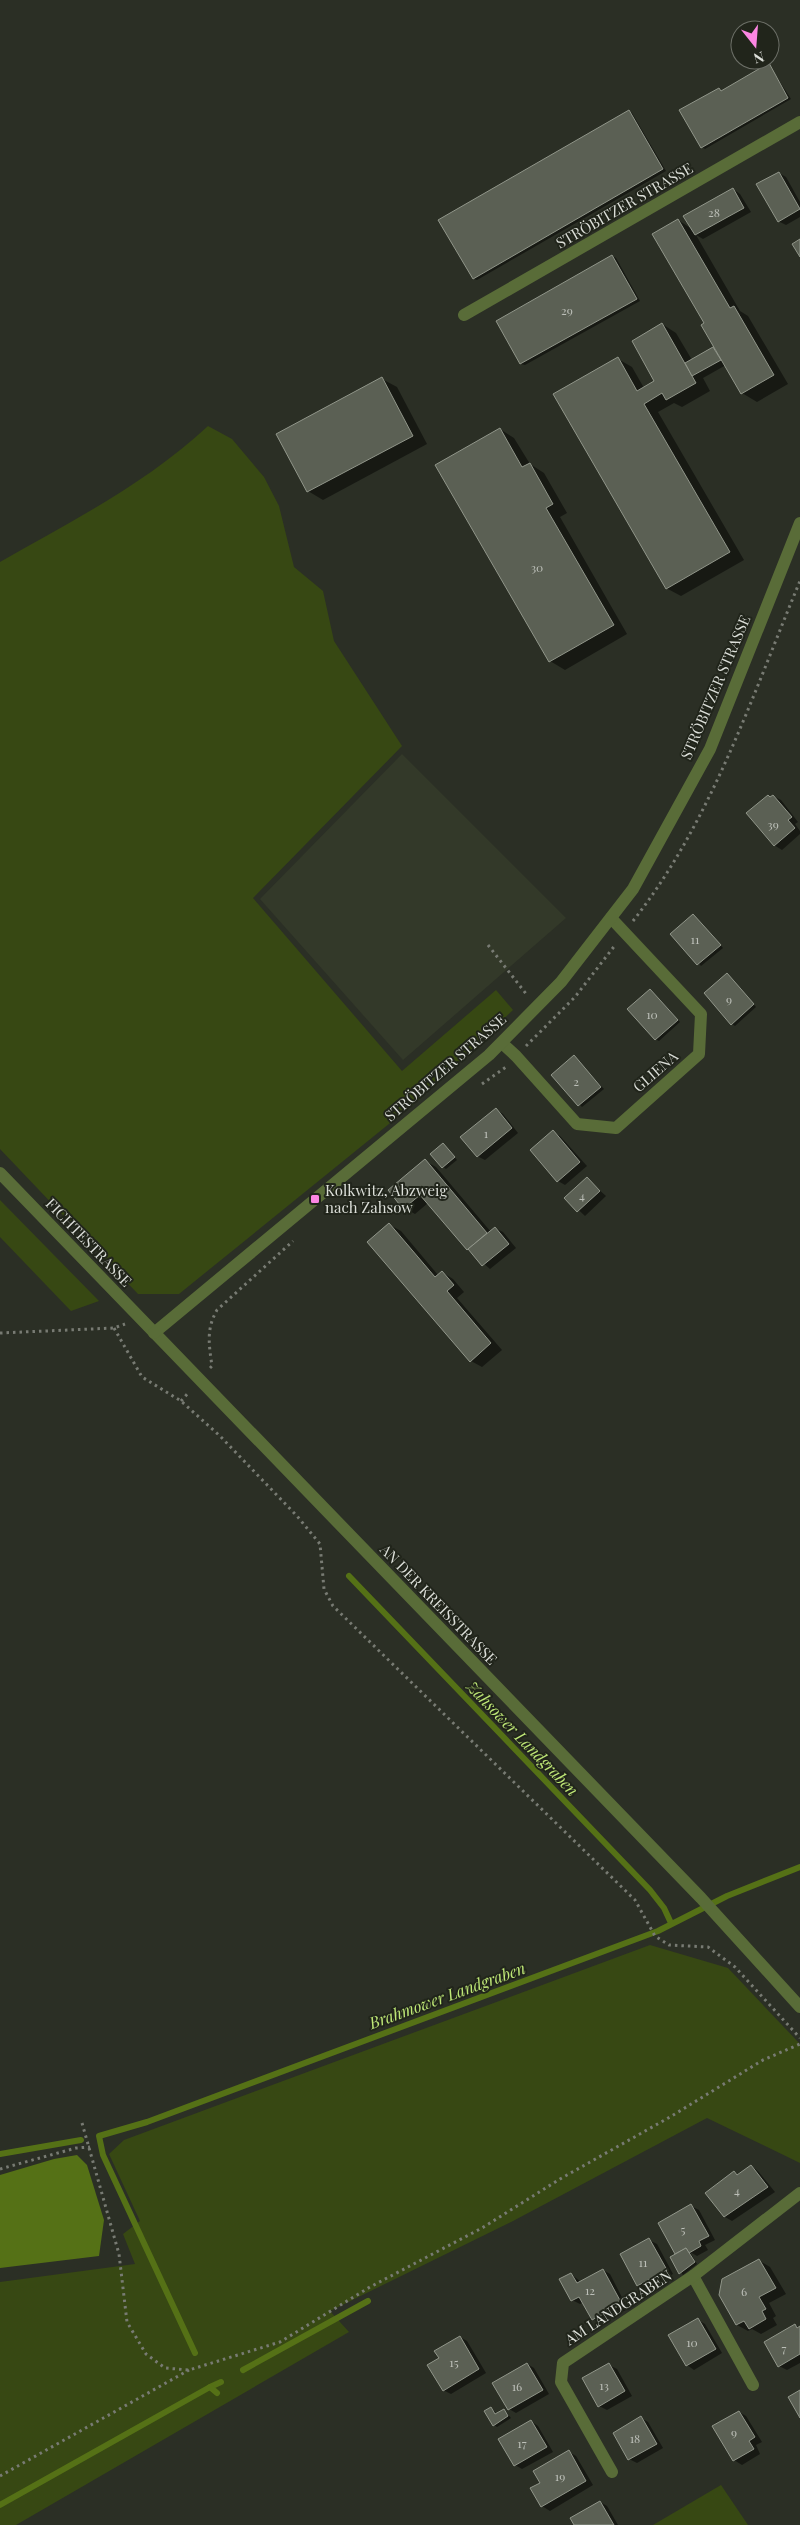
<svg xmlns="http://www.w3.org/2000/svg" width="800" height="2525" font-family="'Playfair Display',serif">
<style>
.built{fill:#333929}
.green{fill:#374813}
.water{fill:#557116}
.shadow{fill:#0007}
.lines{fill:none;stroke-linecap:round;stroke-linejoin:round}
.stream{stroke:#557116;stroke-width:6}
.building{fill:#5b6054;stroke:#91968a}
.path{stroke:#787b73;stroke-width:3;stroke-dasharray:2.5 4;stroke-linecap:butt}
.minor{stroke:#596c38;stroke-width:12}
.poi-dot{fill:#fc86e3;stroke:#21251b;stroke-width:2}
.labels{text-anchor:middle;dominant-baseline:central;stroke-width:4;stroke-linejoin:round;paint-order:stroke}
.number-label{font-size:12px;fill:#bcbfb8}
.street-label{font-size:15px;fill:#dcdfd9;stroke:#21251b}
.poi-label{font-size:15px;fill:#dcdfd9;stroke:#21251b;text-anchor:start}
.water-label{font-size:16px;font-style:italic;fill:#bfe877;stroke:#21251b}
</style>
<rect width="100%" height="100%" fill="#2b2f25"/>
<polygon class="built" points="402,754 566,918 403,1060 260,899"/>
<g class="green">
<path d="M 208,426 L 232,439 L 264,477 L 279,506 L 294,567 L 323,591 L 334,641 L 402,746 L 253,898 L 402,1071 L 496,990 L 513,1010 L 421,1098 L 179,1294 L 138,1294 L 0,1149 L 0,562 C 72,521 147,483 208,426 Z"/>
<polygon points="0,1200 99,1301 71,1311 0,1237"/>
<polygon points="650,1945 728,1968 800,2044 800,2163 707,2118 513,2221 330,2311 349,2332 16,2525 0,2525 0,2282 135,2264 123,2234 140,2221 109,2154 124,2140"/>
<polygon points="721,2485 748,2525 653,2525"/>
</g>
<polygon class="water" points="77,2155 87,2165 104,2220 99,2256 0,2268 0,2175 54,2159"/>
<g class="shadow">
<polygon points="769,65 791,99 705,149 702,147 719,89 722,91"/>
<polygon points="629,111 632,113 666,171 477,280 474,279"/>
<polygon points="779,173 786,177 800,202 800,217 786,225 778,221"/>
<polygon points="733,189 740,194 751,212 703,239 696,235 740,311 748,316 788,384 757,402 742,393 726,365 703,378 710,391 682,407 674,403 658,412 744,560 681,596 666,588 618,359 632,367 644,388 656,381 662,324 676,333 692,360 714,348 717,350 705,323 678,220 692,229"/>
<polygon points="612,256 616,258 640,301 525,365 521,364 498,321"/>
<polygon points="382,379 397,387 427,444 323,500 308,491"/>
<polygon points="500,429 514,438 530,464 544,473 567,513 560,517 627,634 565,670 550,661"/>
<polygon points="773,796 781,800 798,822 795,824 800,831 800,834 782,850 774,845 771,798"/>
<polygon points="693,915 723,948 701,966 672,934"/>
<polygon points="727,975 756,1007 735,1026 732,1024"/>
<polygon points="651,990 680,1022 659,1041 655,1039"/>
<polygon points="574,1057 604,1089 582,1107 552,1075"/>
<polygon points="496,1110 503,1114 518,1133 485,1160 477,1156"/>
<polygon points="553,1132 560,1136 587,1166 565,1185 558,1181"/>
<polygon points="443,1144 457,1160 446,1169 443,1167"/>
<polygon points="425,1161 436,1167 491,1232 495,1228 503,1232 516,1248 490,1269 467,1249 428,1203 415,1214 404,1208"/>
<polygon points="587,1179 606,1196 585,1216 566,1198"/>
<polygon points="390,1225 401,1231 438,1275 442,1272 453,1279 464,1292 457,1298 502,1350 482,1367 471,1361"/>
<polygon points="751,2166 758,2171 775,2192 732,2221 725,2217 734,2173 739,2175"/>
<polygon points="691,2206 699,2210 715,2240 705,2245 708,2250 697,2256 690,2252 697,2264 683,2275 671,2258 677,2254 660,2223"/>
<polygon points="649,2240 657,2244 673,2274 646,2289 638,2285"/>
<polygon points="758,2260 770,2267 786,2294 769,2303 776,2316 773,2318 777,2325 761,2334 752,2329 748,2331 737,2325"/>
<polygon points="603,2270 610,2274 628,2309 600,2323 593,2319 584,2302 580,2304 572,2300 571,2274 581,2282"/>
<polygon points="698,2320 705,2324 722,2353 694,2370 687,2365"/>
<polygon points="795,2326 800,2327 800,2363 787,2370 779,2366"/>
<polygon points="460,2337 467,2341 486,2373 451,2394 443,2390"/>
<polygon points="527,2364 534,2368 549,2394 516,2413 509,2409"/>
<polygon points="609,2365 617,2369 632,2396 607,2410 599,2406"/>
<polygon points="491,2408 497,2414 504,2410 511,2418 497,2427 494,2425"/>
<polygon points="739,2412 746,2416 762,2442 756,2445 760,2454 742,2465 734,2460 714,2427"/>
<polygon points="641,2418 648,2422 663,2448 637,2463 629,2459"/>
<polygon points="531,2421 538,2426 553,2452 522,2469 515,2465"/>
<polygon points="569,2452 576,2456 593,2485 550,2511 542,2506 532,2489 542,2483"/>
<polygon points="600,2502 607,2506 618,2525 575,2525"/>
</g>
<g class="lines">
<g class="stream">
<polyline points="349,1576 650,1890 664,1908 671,1923"/>
<polyline points="0,2154 81,2140"/>
<polyline points="195,2353 103,2155 99,2136 147,2122 658,1931 727,1896 800,1867"/>
<polyline points="243,2370 368,2301"/>
<polyline points="210,2387 221,2382"/>
<polyline points="0,2505 210,2387 217,2393"/>
</g>
</g>
<g class="building">
<polygon points="769,63 788,98 701,148 679,110 719,88 721,91"/>
<polygon points="629,110 663,169 473,279 438,220"/>
<polygon points="779,172 800,209 778,222 756,184"/>
<polygon points="733,188 744,208 695,235 683,216"/>
<polygon points="678,219 730,308 734,306 774,375 741,394 701,325 704,323 652,234"/>
<polygon points="800,239 800,257 792,244"/>
<polygon points="612,255 637,299 520,364 496,321"/>
<polygon points="662,323 696,383 666,400 662,393 644,404 730,552 666,589 553,394 618,357 637,391 654,381 632,341"/>
<polygon points="713,347 721,360 692,376 685,363"/>
<polygon points="382,377 413,436 307,492 276,434"/>
<polygon points="500,428 522,467 530,463 553,504 546,508 614,625 549,662 435,465"/>
<polygon points="768,795 770,797 773,795 792,817 788,820 795,828 774,846 746,813"/>
<polygon points="693,914 721,945 697,965 670,934"/>
<polygon points="727,973 754,1004 731,1025 704,993"/>
<polygon points="650,989 678,1020 655,1040 627,1009"/>
<polygon points="574,1055 601,1087 578,1106 551,1075"/>
<polygon points="496,1108 512,1128 477,1157 460,1137"/>
<polygon points="553,1130 580,1162 557,1182 530,1150"/>
<polygon points="443,1143 455,1157 442,1168 430,1154"/>
<polygon points="425,1159 487,1233 467,1250 420,1195 403,1209 388,1190"/>
<polygon points="587,1177 600,1191 577,1212 564,1198"/>
<polygon points="389,1223 435,1277 442,1271 454,1285 447,1291 491,1343 470,1362 367,1242"/>
<polygon points="495,1227 509,1244 482,1266 468,1249"/>
<polygon points="751,2165 768,2187 724,2217 705,2193 734,2171 737,2175"/>
<polygon points="691,2204 709,2236 699,2241 701,2246 689,2253 686,2248 675,2254 658,2223"/>
<polygon points="649,2238 667,2270 637,2286 620,2254"/>
<polygon points="686,2248 695,2262 679,2274 670,2257"/>
<polygon points="759,2259 776,2288 759,2297 766,2309 762,2311 766,2319 749,2329 744,2321 736,2325 719,2295 722,2279"/>
<polygon points="603,2269 622,2304 592,2320 579,2297 571,2301 559,2279 571,2273 577,2283"/>
<polygon points="698,2318 716,2349 686,2366 668,2335"/>
<polygon points="795,2324 797,2328 800,2326 800,2354 778,2367 764,2342"/>
<polygon points="460,2336 479,2369 443,2391 427,2365 439,2358 434,2351"/>
<polygon points="527,2363 543,2390 508,2410 492,2383"/>
<polygon points="609,2363 625,2391 598,2407 582,2378"/>
<polygon points="800,2390 800,2418 788,2397"/>
<polygon points="491,2407 495,2414 504,2409 508,2416 493,2426 484,2411"/>
<polygon points="739,2411 755,2437 749,2441 754,2449 733,2461 712,2426"/>
<polygon points="641,2416 657,2444 628,2460 613,2433"/>
<polygon points="531,2420 547,2447 514,2466 498,2439"/>
<polygon points="569,2450 586,2481 541,2507 530,2488 540,2483 533,2471"/>
<polygon points="600,2501 614,2525 574,2525 570,2518"/>
</g>
<g class="lines">
<g class="path">
<path d="M 633,921 C 711,822 752,696 800,581"/>
<polyline points="488,945 527,995"/>
<polyline points="526,1046 575,997 616,944"/>
<polyline points="482,1084 506,1067"/>
<polyline points="114,1328 142,1377 181,1401 220,1436 297,1516 320,1544 324,1589 333,1606 635,1900 655,1936 669,1945 708,1947 735,1967 800,2038"/>
<polyline points="0,1333 114,1328 125,1324"/>
<path d="M 210,1368 L 212,1366 C 209,1345 206,1329 217,1310 L 293,1241"/>
<polyline points="181,1401 189,1392"/>
<polyline points="82,2123 119,2254 127,2322 146,2354 165,2368 189,2370 280,2342 370,2287 482,2228 560,2179 670,2117 763,2060 800,2044"/>
<polyline points="0,2169 76,2148 90,2147"/>
<polyline points="0,2476 189,2370"/>
</g>
<g class="minor">
<polyline points="464,315 800,122"/>
<polyline points="502,1043 516,1056 577,1124 616,1128 699,1054 701,1014 611,918"/>
<polyline points="0,1173 701,1898 800,2007"/>
<polyline points="154,1333 489,1055 561,982 633,889 710,749 800,523"/>
<polyline points="693,2276 753,2385"/>
<polyline points="612,2472 561,2382 563,2363 693,2276 800,2193"/>
</g>
</g>
<rect class="poi-dot" x="310" y="1194" width="10" height="10" rx="2.5"/>
<g class="labels">
<g class="number-label">
<text x="714" y="212">28</text>
<text x="567" y="310">29</text>
<text x="537" y="567">30</text>
<text x="773" y="824">39</text>
<text x="695" y="939">11</text>
<text x="729" y="999">9</text>
<text x="652" y="1014">10</text>
<text x="576" y="1081">2</text>
<text x="486" y="1133">1</text>
<text x="582" y="1195">4</text>
<text x="737" y="2190">4</text>
<text x="683" y="2229">5</text>
<text x="643" y="2262">11</text>
<text x="590" y="2290">12</text>
<text x="744" y="2291">6</text>
<text x="692" y="2342">10</text>
<text x="784" y="2348">7</text>
<text x="454" y="2362">15</text>
<text x="604" y="2385">13</text>
<text x="517" y="2386">16</text>
<text x="734" y="2432">9</text>
<text x="635" y="2438">18</text>
<text x="522" y="2443">17</text>
<text x="560" y="2476">19</text>
</g>
<g class="street-label">
<text transform="translate(624 205) rotate(-30)">STRÖBITZER STRASSE</text>
<text transform="translate(715 687) rotate(-67)">STRÖBITZER STRASSE</text>
<text transform="translate(445 1067) rotate(-41)">STRÖBITZER STRASSE</text>
<text transform="translate(655 1071) rotate(-41)">GLIENA</text>
<text transform="translate(89 1242) rotate(46)">FICHTESTRASSE</text>
<text transform="translate(439 1604) rotate(46)">AN DER KREISSTRASSE</text>
<text transform="translate(618 2307) rotate(-33)">AM LANDGRABEN</text>
</g>
<g class="poi-label">
<text x="325" y="1190">Kolkwitz, Abzweig<tspan x="325" dy="17">nach Zahsow</tspan></text>
</g>
<g class="water-label">
<text transform="translate(523 1738) rotate(46)">Zahsower Landgraben</text>
<text transform="translate(447 1995) rotate(-20)">Brahmower Landgraben</text>
</g>
</g>
<g transform="translate(755 45) rotate(163)"><circle r="24" fill="#21251b" stroke="#6c6f67"/>
<path d="M0-4L9 19L0 12L-9 19Z" fill="#fc86e3"/>
<text y="-8" font-size="14" font-weight="bold" text-anchor="middle" fill="#dcdfd9">N</text>
</g>
</svg>
